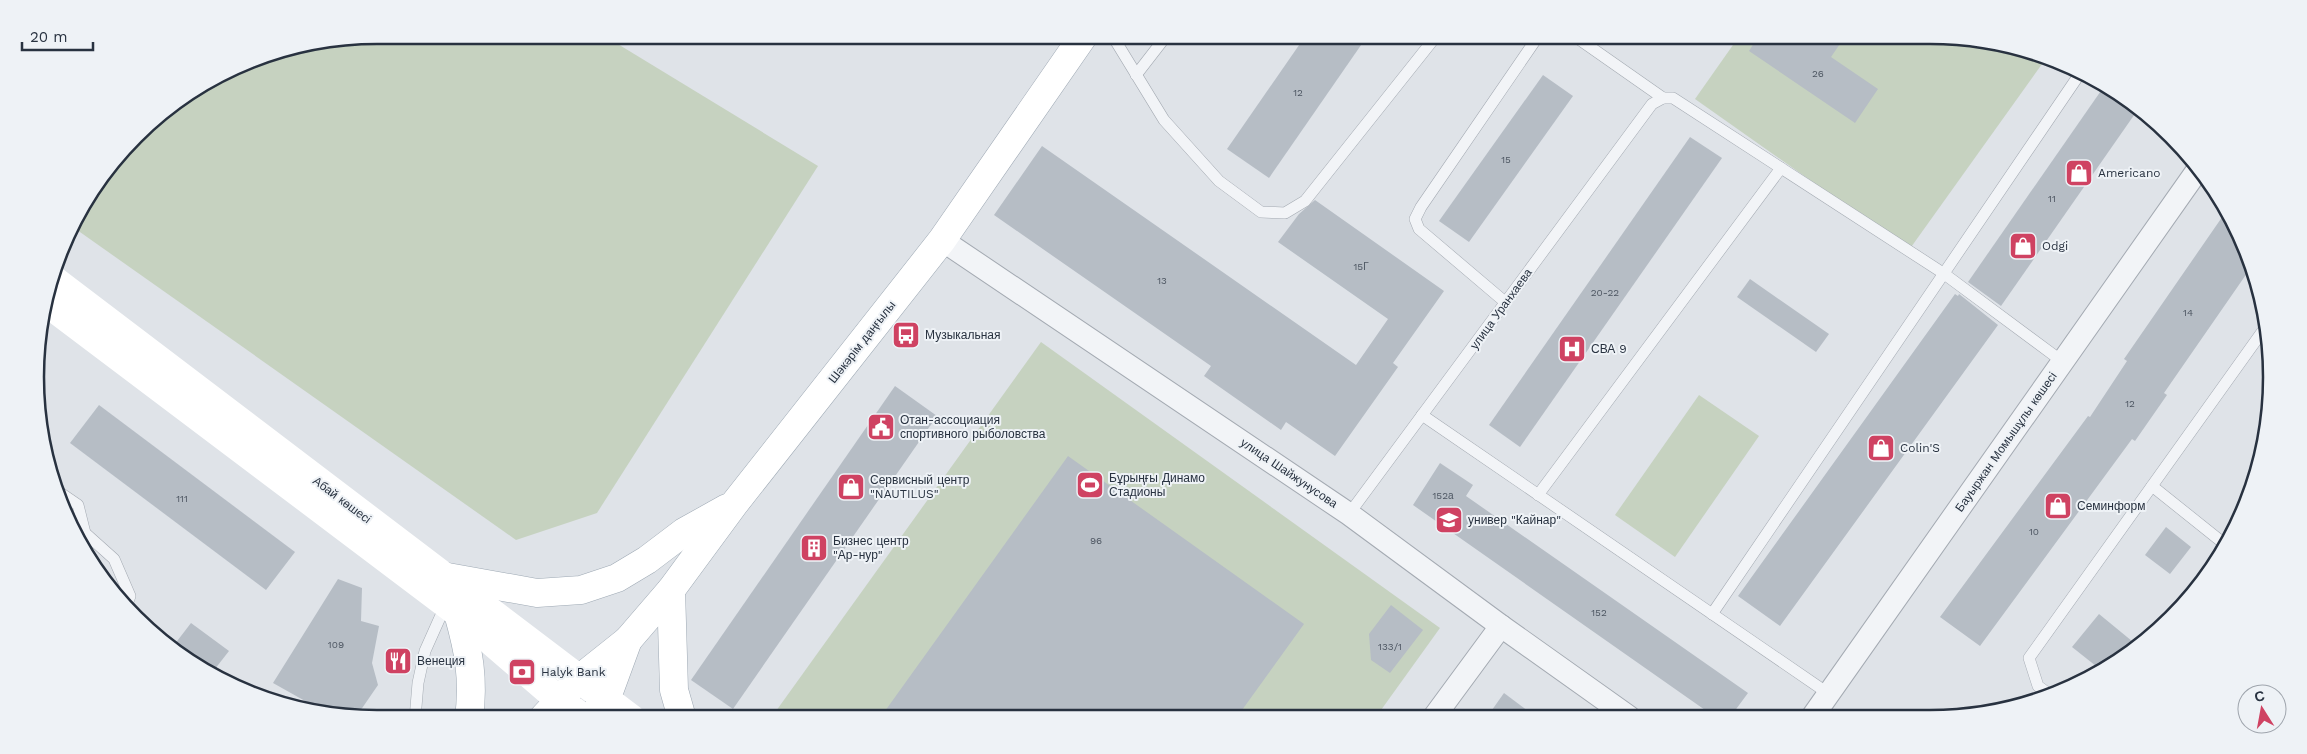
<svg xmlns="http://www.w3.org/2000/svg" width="2307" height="754" font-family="'Work Sans',sans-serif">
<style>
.green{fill:#c6d2c0}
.building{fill:#b6bdc5}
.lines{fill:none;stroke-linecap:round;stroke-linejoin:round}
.service-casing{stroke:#a4aab2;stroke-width:12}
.minor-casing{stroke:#a4aab2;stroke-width:24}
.primary-casing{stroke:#9ea9b4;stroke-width:29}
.service{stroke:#f2f4f7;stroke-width:11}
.minor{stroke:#f2f4f7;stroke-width:22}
.secondary{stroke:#fff;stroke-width:28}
.primary{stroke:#fff;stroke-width:28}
.labels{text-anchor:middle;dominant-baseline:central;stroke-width:4;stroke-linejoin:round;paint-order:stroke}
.number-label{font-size:10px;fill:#4c5561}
.poi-label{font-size:12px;fill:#283240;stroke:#eef2f6;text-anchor:start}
.street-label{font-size:12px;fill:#283240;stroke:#eef2f6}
.rim{fill:none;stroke:#283240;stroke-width:2.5}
</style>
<rect width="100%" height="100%" fill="#dfe3e8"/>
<g class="green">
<polygon points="377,35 603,35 818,166 597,513 516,540 70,225 106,169 151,120 246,61 311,42"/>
<polygon points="1740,35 1930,35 1997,42 2047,57 1909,250 1695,99"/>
<polygon points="1041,342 1440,628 1376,717 771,718"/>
<polygon points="1699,395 1759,436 1675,557 1615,515"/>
</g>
<g class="building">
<polygon points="1306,35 1368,35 1269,178 1227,149"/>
<polygon points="1759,35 1846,35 1831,57 1878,89 1855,123 1749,51"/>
<polygon points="1543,75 1573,96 1469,242 1439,221"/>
<polygon points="2105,85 2120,93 2139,108 2001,306 1968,282"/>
<polygon points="1690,137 1722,158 1520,447 1489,425"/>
<polygon points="1042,146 1356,365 1388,319 1278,242 1299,214 1315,200 1444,291 1393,363 1398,367 1335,456 1286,422 1281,430 1204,376 1211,366 994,215"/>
<polygon points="2227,210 2246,246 2252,266 2164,393 2167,395 2135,441 2132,439 1980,646 1940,617 2088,416 2090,417 2127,361 2124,359"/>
<polygon points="1750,279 1829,334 1816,352 1737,297"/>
<polygon points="1955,294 1958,296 1959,294 1998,325 1780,626 1738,596"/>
<polygon points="895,386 937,416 733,709 691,680"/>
<polygon points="99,405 295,552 266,590 70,443"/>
<polygon points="1068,456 1304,624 1237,717 880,718"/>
<polygon points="1440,463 1473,485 1466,496 1748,693 1731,716 1715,717 1413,505"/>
<polygon points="2166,527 2191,547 2170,574 2145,555"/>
<polygon points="338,579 362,588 361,621 379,626 372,663 378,685 356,717 309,712 314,706 273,683"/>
<polygon points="1391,605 1423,630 1390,673 1371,660 1369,634"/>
<polygon points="2099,614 2138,646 2101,670 2072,647"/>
<polygon points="191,623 229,651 211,674 187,661 171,649"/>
<polygon points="1504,693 1536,717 1487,717"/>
</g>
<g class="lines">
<g class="service-casing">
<g id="service">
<polyline points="1112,35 1164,120 1219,181 1261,212 1285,213 1305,201 1437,35"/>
<polyline points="1573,35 1663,98"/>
<polyline points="1136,75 1167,35"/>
<polyline points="1505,302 1419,229 1415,219 1421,207 1539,35"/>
<polyline points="1422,415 1829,694"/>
<polyline points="2152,486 2227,546"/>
<polyline points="59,492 78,505 85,533 81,542"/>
<polyline points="1538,495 1781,168"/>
<polyline points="1349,514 1652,104 1663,98 1673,98 1943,273 2063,362"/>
<polyline points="85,533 114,559 130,596 126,607"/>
<polyline points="1712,614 2081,72"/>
<polyline points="2049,694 2038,686 2029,658 2267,325"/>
<polyline points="415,719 418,683 425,651 446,604"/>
</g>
</g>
<g class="minor-casing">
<g id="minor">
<polyline points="942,240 1349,514 1501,626 1629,717"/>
<polyline points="1813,716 2199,168"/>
<polyline points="1434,717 1501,626"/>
</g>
</g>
<g class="primary-casing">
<g id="primary">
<polyline points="442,576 537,593 581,590 617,578 647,560 684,532 727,508"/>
<polyline points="671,590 674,690 682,718"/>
<path d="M 458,613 C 469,652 474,678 469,719"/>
<polyline points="542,719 579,679 628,640 671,590 735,503 942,240 1084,35"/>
<polyline points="589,719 606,700 628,640"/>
</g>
</g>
<use href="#service" class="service"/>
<use href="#minor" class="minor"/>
<g class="secondary">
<polyline points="54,280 632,719"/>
<polyline points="47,303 458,613 559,700 585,719"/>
</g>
<use href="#primary" class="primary"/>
</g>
<defs>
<g id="shop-square" transform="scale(1.4375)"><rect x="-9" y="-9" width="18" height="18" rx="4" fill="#cf4262" stroke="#eef2f6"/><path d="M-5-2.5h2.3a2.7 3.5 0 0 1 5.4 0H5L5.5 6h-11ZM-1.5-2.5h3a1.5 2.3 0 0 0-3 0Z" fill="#fff"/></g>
<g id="bus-square" transform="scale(1.4375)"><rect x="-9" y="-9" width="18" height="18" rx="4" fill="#cf4262" stroke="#eef2f6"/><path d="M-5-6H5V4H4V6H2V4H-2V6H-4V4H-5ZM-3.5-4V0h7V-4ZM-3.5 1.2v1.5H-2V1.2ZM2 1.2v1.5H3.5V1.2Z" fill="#fff"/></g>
<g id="hospital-square" transform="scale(1.4375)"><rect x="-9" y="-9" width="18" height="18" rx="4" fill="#cf4262" stroke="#eef2f6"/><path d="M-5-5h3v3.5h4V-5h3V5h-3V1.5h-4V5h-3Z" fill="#fff"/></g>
<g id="civic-square" transform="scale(1.4375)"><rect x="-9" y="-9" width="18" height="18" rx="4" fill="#cf4262" stroke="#eef2f6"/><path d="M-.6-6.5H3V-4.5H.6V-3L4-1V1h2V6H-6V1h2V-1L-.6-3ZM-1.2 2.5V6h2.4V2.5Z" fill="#fff"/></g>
<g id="stadium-square" transform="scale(1.4375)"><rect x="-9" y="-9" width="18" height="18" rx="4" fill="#cf4262" stroke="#eef2f6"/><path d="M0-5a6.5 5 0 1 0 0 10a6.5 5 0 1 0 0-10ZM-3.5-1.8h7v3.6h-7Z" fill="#fff"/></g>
<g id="university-square" transform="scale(1.4375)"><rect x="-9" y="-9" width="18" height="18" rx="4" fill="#cf4262" stroke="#eef2f6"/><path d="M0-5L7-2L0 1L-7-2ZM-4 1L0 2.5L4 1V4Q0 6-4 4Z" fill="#fff"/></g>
<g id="building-square" transform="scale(1.4375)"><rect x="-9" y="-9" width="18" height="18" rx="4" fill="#cf4262" stroke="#eef2f6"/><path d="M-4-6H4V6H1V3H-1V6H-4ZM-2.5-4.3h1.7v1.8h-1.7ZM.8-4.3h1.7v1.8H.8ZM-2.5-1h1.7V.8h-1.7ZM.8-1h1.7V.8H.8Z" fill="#fff"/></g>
<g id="restaurant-square" transform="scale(1.4375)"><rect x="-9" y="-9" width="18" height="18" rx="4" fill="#cf4262" stroke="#eef2f6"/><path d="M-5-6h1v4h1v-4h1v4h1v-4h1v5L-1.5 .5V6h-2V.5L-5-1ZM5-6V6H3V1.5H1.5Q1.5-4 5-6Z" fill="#fff"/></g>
<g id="bank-square" transform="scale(1.4375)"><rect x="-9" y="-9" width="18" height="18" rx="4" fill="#cf4262" stroke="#eef2f6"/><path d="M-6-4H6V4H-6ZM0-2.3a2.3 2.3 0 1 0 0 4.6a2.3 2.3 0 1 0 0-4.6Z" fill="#fff"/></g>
</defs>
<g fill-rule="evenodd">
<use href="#shop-square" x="2079" y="173"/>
<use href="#shop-square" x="2023" y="246"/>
<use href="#bus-square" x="906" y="335"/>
<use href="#hospital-square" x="1572" y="349"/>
<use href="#civic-square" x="881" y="427"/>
<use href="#shop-square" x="1881" y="448"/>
<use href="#stadium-square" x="1090" y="485"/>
<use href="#shop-square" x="851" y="487"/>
<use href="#shop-square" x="2058" y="506"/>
<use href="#university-square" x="1449" y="520"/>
<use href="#building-square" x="814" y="548"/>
<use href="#restaurant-square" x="398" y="661"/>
<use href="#bank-square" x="522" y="672"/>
</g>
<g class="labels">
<g class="number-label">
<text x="1818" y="73">26</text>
<text x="1298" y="92">12</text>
<text x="1506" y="159">15</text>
<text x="2052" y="198">11</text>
<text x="1361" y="266">15Г</text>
<text x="1162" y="280">13</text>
<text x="1605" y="292">20-22</text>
<text x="2188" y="312">14</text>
<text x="2130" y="403">12</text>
<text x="1443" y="495">152а</text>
<text x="182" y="498">111</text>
<text x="2034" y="531">10</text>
<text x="1096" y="540">96</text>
<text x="1599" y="612">152</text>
<text x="336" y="644">109</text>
<text x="1390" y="646">133/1</text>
</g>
<g class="poi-label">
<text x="2098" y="173">Americano</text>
<text x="2042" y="246">Odgi</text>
<text x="925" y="335">Музыкальная</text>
<text x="1591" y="349">СВА 9</text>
<text x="900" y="420">Отан-ассоциация<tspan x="900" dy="14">спортивного рыболовства</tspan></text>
<text x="1900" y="448">Colin'S</text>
<text x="1109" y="478">Бұрыңғы Динамо<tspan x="1109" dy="14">Стадионы</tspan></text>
<text x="870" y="480">Сервисный центр<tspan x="870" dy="14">"NAUTILUS"</tspan></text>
<text x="2077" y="506">Семинформ</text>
<text x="1468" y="520">универ "Кайнар"</text>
<text x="833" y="541">Бизнес центр<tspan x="833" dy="14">"Ар-нур"</tspan></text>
<text x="417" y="661">Венеция</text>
<text x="541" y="672">Halyk Bank</text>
</g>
<g class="street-label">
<text transform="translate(1501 309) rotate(-54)">улица Уранхаева</text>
<text transform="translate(862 342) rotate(-52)">Шәкәрім даңғылы</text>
<text transform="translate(2006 442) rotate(-55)">Бауыржан Момышұлы көшесі</text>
<text transform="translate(1289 473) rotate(34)">улица Шайжунусова</text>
<text transform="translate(342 500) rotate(37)">Абай көшесі</text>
</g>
</g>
<path d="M0 0H2307V754H0ZM377 44H1930A333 333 0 0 1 2263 377V377A333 333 0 0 1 1930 710H377A333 333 0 0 1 44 377V377A333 333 0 0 1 377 44Z" fill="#eef2f6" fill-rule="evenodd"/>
<path class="rim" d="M377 44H1930A333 333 0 0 1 2263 377V377A333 333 0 0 1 1930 710H377A333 333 0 0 1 44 377V377A333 333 0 0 1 377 44Z"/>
<g transform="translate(2262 709) rotate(349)"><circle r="24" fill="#eef2f6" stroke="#9fa5ad"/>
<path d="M0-4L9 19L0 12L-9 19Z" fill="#cf4262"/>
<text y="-8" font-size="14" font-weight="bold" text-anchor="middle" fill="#283240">С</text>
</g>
<path d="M22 42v8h71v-8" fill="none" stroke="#283240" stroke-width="2.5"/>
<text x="30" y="42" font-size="15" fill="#283240" stroke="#eef2f6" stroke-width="4" paint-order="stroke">20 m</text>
</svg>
